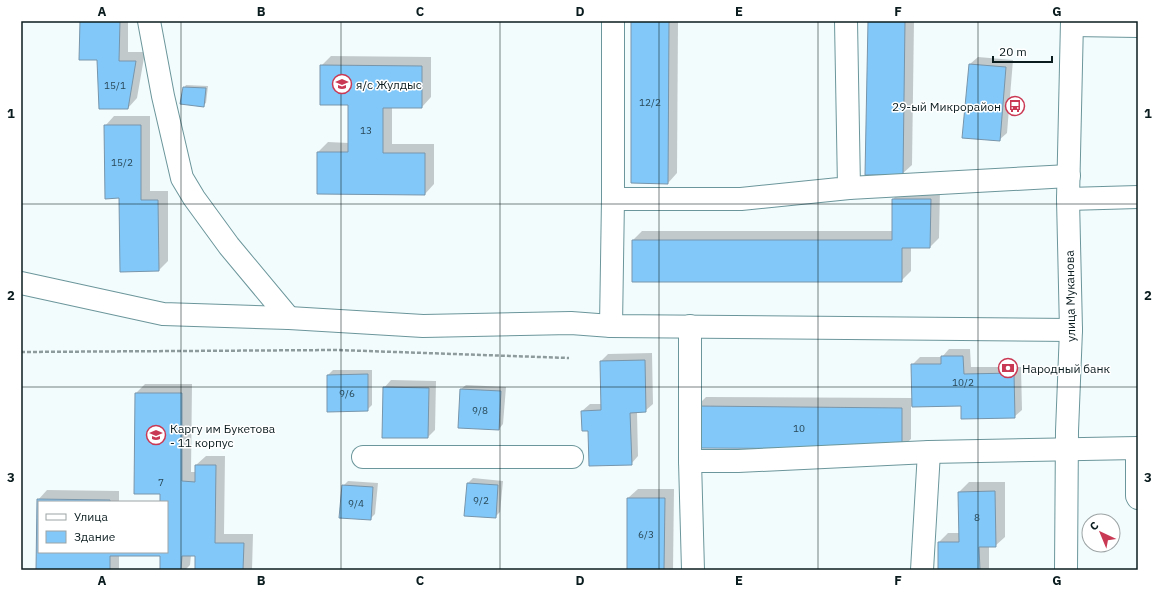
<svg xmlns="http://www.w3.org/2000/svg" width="1159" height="591" font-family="'IBM Plex Sans',sans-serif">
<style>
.shadow{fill:#0003}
.building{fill:#82c9fa;stroke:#7795ab}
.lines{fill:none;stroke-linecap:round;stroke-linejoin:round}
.minor-casing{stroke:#6b969b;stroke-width:24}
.major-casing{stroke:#6b969b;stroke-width:24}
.path{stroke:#8e9b9d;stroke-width:2.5;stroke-dasharray:4 2;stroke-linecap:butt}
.minor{stroke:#fff;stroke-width:22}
.major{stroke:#fff;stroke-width:22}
.grid{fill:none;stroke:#0b1c1f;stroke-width:1;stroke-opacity:0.55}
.labels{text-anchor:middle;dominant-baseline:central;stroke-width:3;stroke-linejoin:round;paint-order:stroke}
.number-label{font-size:10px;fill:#294756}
.poi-label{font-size:12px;fill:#0b1c1f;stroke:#fff;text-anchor:start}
.street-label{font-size:12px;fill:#0b1c1f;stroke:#fff}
.neatline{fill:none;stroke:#0b1c1f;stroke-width:1.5}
.grid-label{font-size:13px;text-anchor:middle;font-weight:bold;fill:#0b1c1f}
</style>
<rect width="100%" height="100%" fill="#f3fcfd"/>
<g class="shadow">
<polygon points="81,21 128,21 128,52 145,52 137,98 128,108 98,59"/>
<polygon points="632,21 678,21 677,173 668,183"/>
<polygon points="869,21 914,21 912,165 902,174"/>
<polygon points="331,56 431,57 431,97 422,107 392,107 392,144 434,144 434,184 425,194 318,193 318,152 328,142 349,143 349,104 321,66"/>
<polygon points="978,57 1013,60 1007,133 999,140 970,64"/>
<polygon points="186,85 208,86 206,103 203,105 184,88"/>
<polygon points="114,116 150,116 150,191 168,191 168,261 159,270 120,197 105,126"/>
<polygon points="902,190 940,190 939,238 930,247 911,247 911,271 901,281 633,240 642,231 893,231 893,199"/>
<polygon points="949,349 970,349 971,367 1021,367 1022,410 1014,417 962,405 911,406 911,439 901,448 697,406 706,397 913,398 912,365 920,357 942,357"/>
<polygon points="652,353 653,404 645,411 637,412 638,456 631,464 589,430 582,411 590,404 602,404 601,361 608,354"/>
<polygon points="333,370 372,370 372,405 367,410 328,375"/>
<polygon points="391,380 436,381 435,430 428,437 384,388"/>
<polygon points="145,384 192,384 191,472 196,472 196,465 206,456 225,456 224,534 253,534 252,570 196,570 196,555 191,555 190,565 185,570 161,570 161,555 119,555 119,570 37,570 38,500 47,490 119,491 119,502 39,502 39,552 167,552 167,502 161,502 161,493 136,393"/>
<polygon points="466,385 506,387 503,424 499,429 461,389"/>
<polygon points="473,478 503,481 500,512 495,517 468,483"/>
<polygon points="348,481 378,483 375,514 370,519 343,486"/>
<polygon points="969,482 1005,482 1005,537 995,546 989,546 989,570 939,570 939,542 948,533 960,533 959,492"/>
<polygon points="638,489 674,489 673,570 628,570 628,498"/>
</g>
<g class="building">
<polygon points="80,21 120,21 119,61 136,61 128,109 99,109 97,60 79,60"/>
<polygon points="631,21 669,21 668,184 631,183"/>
<polygon points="868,21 905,21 903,175 865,175"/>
<polygon points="969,64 1006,67 1000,141 962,138"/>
<polygon points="320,65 422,66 422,108 383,108 383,153 425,153 425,195 317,194 317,152 348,152 348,105 320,105"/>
<polygon points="183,87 206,88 204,107 180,104"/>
<polygon points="104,125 141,125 141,200 158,200 159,271 120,272 119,198 105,199"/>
<polygon points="892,199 931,199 930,248 902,248 902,282 632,282 632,240 892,240"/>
<polygon points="941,356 963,356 964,374 1014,373 1015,418 961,419 961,406 912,407 911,364 941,364"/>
<polygon points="645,360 646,412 630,413 632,465 589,466 588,431 582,431 581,411 601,410 600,361"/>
<polygon points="368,374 368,411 327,412 327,375"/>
<polygon points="383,387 429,388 428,438 382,438"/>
<polygon points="460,389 501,391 499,430 458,428"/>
<polygon points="135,393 182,393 182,481 195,482 195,465 216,465 215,543 244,543 243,570 195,570 195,556 182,556 181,570 160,570 160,556 110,556 110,570 36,570 37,499 110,500 110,502 39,502 39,552 167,552 167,502 160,502 160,494 134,494"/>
<polygon points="696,406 902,408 902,449 695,448"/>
<polygon points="467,483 498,485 496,518 464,516"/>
<polygon points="342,485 373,487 371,520 339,518"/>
<polygon points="995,491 996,547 979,547 980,570 938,570 938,542 959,542 958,492"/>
<polygon points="627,498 665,498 664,570 627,570"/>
</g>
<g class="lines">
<g class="minor-casing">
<g id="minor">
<polyline points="149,21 163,96 182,178 194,198 229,246 289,318"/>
<polyline points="1072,25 1138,26"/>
<polyline points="849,188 1069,176"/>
<polyline points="613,199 741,199 849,188 846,21"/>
<polyline points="1068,199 1138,197"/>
<polyline points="21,283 163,314 289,318 423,326 571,323 611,326 1071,330"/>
<polyline points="611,326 613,199 613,21"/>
<polyline points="690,326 690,461 693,570"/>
<polyline points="363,457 572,457"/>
<polyline points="690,461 738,461 929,452 1137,448 1137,496 1138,498"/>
<polyline points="922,570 929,452"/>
</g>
</g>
<g class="major-casing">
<polyline id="major" points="1066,570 1067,431 1071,330 1068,199 1072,21"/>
</g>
<polyline class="path" points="21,352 338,350 569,358"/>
<use href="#minor" class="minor"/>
<use href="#major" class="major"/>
</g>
<path class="grid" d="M 181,21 L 181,570M 341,21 L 341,570M 500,21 L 500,570M 659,21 L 659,570M 818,21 L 818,570M 978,21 L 978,570M 21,204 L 1138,204M 21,387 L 1138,387"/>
<defs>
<g id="school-ring" transform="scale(1)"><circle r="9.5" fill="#fff" stroke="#ca3954" stroke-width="1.5"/><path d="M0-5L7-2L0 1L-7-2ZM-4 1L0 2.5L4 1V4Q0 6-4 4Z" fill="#ca3954"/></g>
<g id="bus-ring" transform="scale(1)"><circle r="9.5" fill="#fff" stroke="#ca3954" stroke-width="1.5"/><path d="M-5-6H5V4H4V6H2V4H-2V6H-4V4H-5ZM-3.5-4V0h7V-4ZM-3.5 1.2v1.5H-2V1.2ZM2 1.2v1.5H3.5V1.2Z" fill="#ca3954"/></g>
<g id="bank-ring" transform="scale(1)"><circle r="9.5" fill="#fff" stroke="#ca3954" stroke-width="1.5"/><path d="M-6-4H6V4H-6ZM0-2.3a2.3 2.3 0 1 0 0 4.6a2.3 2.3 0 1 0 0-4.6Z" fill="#ca3954"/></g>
<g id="university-ring" transform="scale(1)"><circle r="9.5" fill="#fff" stroke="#ca3954" stroke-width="1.5"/><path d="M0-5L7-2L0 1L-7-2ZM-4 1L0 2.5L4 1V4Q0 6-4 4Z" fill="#ca3954"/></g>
</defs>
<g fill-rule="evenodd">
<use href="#school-ring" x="342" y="84"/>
<use href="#bus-ring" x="1015" y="106"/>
<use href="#bank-ring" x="1008" y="368"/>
<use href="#university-ring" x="156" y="435"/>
</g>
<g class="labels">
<g class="number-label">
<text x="115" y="85">15/1</text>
<text x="650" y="102">12/2</text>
<text x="366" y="130">13</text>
<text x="122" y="162">15/2</text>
<text x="963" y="382">10/2</text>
<text x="347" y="393">9/6</text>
<text x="480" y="410">9/8</text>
<text x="799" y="428">10</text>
<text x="161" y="482">7</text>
<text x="481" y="500">9/2</text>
<text x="356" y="503">9/4</text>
<text x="977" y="517">8</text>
<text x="646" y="534">6/3</text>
</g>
<g class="poi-label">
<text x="356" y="84">я/c Жулдыс</text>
<text x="1001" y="106" text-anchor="end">29-ый Микрорайон</text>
<text x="1022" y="368">Народный банк</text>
<text x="170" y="428">Каргу им Букетова<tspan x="170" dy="14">- 11 корпус</tspan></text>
</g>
<g class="street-label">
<text transform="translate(1070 296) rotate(-91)">улица Муканова</text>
</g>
</g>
<rect width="1159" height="591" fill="none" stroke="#ffffff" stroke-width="44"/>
<rect x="38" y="501" width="130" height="52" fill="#ffffff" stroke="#9da4a5"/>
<rect x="46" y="514" width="20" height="6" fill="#ffffff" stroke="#9da4a5"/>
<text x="74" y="521" font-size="12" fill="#0b1c1f">Улица</text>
<rect x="46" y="531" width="20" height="12" fill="#82c9fa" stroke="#9da4a5"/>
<text x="74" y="541" font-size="12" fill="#0b1c1f">Здание</text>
<g transform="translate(1101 533) rotate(316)"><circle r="19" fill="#ffffff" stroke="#9da4a5"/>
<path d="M0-3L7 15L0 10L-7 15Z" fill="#ca3954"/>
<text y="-6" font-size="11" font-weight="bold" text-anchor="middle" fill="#0b1c1f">С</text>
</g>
<path d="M993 56v6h59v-6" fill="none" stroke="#0b1c1f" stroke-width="2"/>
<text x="999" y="56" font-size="12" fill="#0b1c1f" stroke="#ffffff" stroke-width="3" paint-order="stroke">20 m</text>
<rect x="22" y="22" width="1115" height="547" class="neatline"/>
<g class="grid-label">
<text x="102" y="16">A</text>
<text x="261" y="16">B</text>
<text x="420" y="16">C</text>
<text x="580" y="16">D</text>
<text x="739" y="16">E</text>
<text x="898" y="16">F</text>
<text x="1057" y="16">G</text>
<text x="11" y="118">1</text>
<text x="1148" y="118">1</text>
<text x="11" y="300">2</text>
<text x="1148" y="300">2</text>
<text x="11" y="482">3</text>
<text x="1148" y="482">3</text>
<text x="102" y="585">A</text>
<text x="261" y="585">B</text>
<text x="420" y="585">C</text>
<text x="580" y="585">D</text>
<text x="739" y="585">E</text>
<text x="898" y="585">F</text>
<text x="1057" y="585">G</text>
</g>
</svg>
